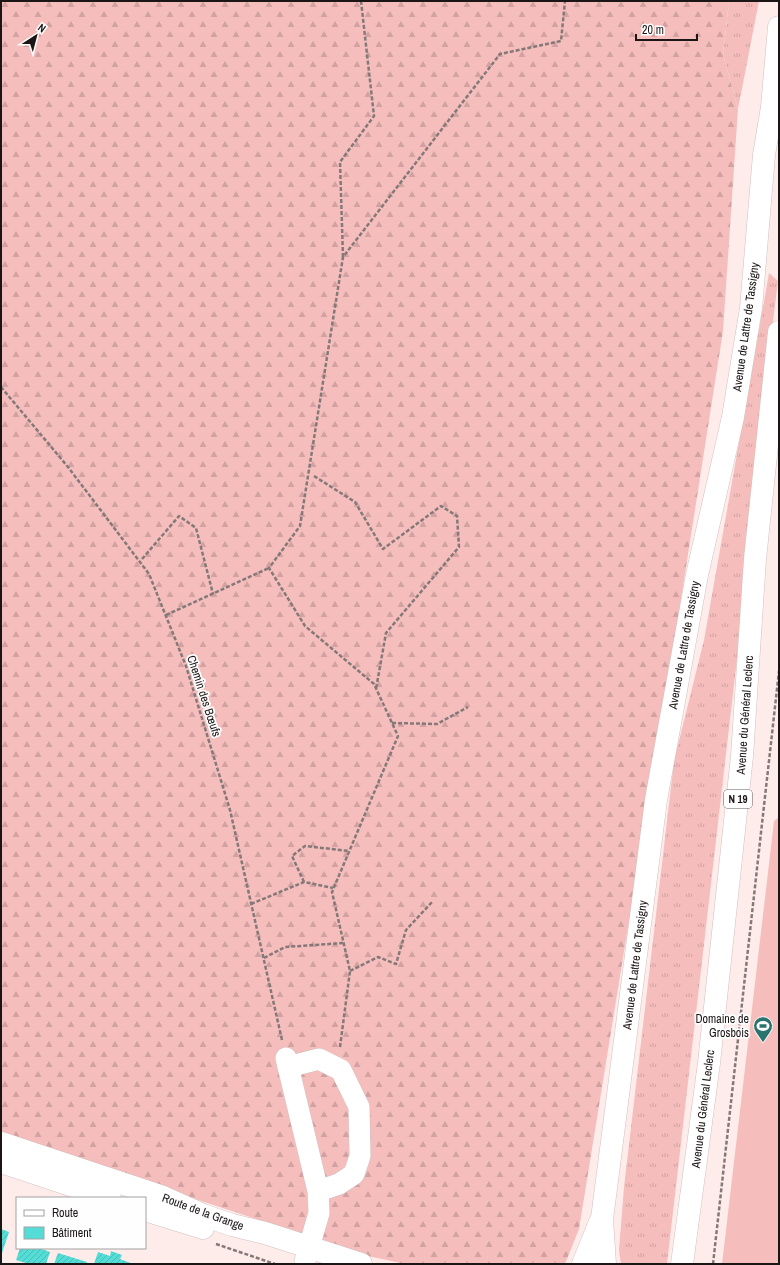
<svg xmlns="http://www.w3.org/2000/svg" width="780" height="1265" font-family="'Archivo Narrow',sans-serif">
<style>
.grass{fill:url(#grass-tufts)}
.forest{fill:url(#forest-firs)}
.pitch{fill:#f5bebc}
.building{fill:url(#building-hatch)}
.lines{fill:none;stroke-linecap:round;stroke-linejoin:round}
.minor-casing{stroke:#d1c0bf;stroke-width:22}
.major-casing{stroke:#d1c0bf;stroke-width:23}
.path{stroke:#847978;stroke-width:2.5;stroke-dasharray:4 2;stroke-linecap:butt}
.minor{stroke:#fff;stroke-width:21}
.major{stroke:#fff;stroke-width:22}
.labels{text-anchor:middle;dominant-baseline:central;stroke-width:3.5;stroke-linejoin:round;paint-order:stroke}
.shield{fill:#fefefe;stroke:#5f5b5b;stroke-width:1}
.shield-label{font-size:11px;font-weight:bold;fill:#1b1515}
.street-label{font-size:12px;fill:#1b1515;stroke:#fefefe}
.poi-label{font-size:12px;fill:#1b1515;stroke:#fefefe;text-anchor:end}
</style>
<defs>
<pattern id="grass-tufts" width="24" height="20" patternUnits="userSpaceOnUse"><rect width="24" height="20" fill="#f5bebc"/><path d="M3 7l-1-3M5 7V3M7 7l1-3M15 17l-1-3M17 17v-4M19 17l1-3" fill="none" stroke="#d1a2a1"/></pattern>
<pattern id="forest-firs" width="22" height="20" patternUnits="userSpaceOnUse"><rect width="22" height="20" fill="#f5bebc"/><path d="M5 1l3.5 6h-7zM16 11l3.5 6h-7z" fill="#d1a2a1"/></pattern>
<pattern id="building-hatch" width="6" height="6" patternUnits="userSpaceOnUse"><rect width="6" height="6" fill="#54ddd6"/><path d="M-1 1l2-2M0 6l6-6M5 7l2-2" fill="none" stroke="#49bdb7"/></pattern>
</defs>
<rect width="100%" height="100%" fill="#feeceb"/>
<g class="grass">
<polygon points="729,1 759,1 738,109 723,54"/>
<polygon points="769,273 778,281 750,506 737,659 667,1264 621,1264 619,1250 624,1187 674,761 704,640"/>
</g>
<polygon class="forest" points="1,1 729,1 723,54 738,109 723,331 676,631 579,1229 565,1264 405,1264 368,1256 1,1135"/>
<polygon class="pitch" points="779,817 779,1264 722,1264 774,821"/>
<g class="building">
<polygon points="1,1229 9,1232 2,1253 1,1253"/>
<polygon points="20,1248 39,1248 50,1252 46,1264 29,1264 16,1260"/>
<polygon points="111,1251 122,1255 120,1259 133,1264 94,1264 98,1252 110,1256"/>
<polygon points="58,1253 87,1262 86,1264 54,1264"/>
</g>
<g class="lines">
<g class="minor-casing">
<g id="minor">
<polyline points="286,1058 318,1191 319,1213 305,1261"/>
<polyline points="288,1067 319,1059 341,1070 359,1107 360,1156 354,1174 339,1184 318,1191"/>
</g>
</g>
<g class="major-casing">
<g id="major">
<polyline points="1,1143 163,1197 203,1215 232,1225 265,1233 361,1264"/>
<polyline points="1,1162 110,1198"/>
<polyline points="145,1210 203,1228"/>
<polyline points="583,1264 600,1222"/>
<polyline points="605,1264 602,1219 656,800 697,575 733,417 751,308 764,155 772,107 779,27"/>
<polyline points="682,1264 709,1063 742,756 755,559 779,332"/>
</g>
</g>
<g class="path">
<polyline points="343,257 340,162 374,116 361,1"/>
<polyline points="1,387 68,467 149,574 186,666 230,810 282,1040"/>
<polyline points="314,476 355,502 383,549 441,506 457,516 459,547 386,633 376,689"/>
<polyline points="142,559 179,516 196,528 213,594"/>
<polyline points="166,615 269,568"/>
<polyline points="392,723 437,724 468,707"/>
<polyline points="304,882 292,856 305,846 349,851"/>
<polyline points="251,904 304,882 333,888"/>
<polyline points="264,958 285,947 344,943"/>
<polyline points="350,971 378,957 396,964 406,930 433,901"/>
<polyline points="340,1047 350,971 332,892 398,736 374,684 305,626 269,568 300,526 343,257 500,54 561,41 565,1"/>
<polyline points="216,1244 275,1264"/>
<polyline points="713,1264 779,671"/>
</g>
<use href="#minor" class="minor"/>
<use href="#major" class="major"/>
</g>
<defs>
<g id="stadium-pin" transform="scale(1)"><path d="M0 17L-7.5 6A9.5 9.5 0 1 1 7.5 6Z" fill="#2a7470" stroke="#fefefe"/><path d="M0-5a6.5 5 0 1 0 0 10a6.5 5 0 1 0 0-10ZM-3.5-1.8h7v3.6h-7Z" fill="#fff"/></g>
</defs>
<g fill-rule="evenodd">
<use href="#stadium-pin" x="763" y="1026"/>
</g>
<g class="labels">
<rect class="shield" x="724" y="790" width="28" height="18" rx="3"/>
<g class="shield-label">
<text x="738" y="799">N 19</text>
</g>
<g class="street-label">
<text transform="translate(746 327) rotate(-82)">Avenue de Lattre de Tassigny</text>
<text transform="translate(684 645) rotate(-80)">Avenue de Lattre de Tassigny</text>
<text transform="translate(204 696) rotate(72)">Chemin des Bœufs</text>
<text transform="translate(745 715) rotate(-86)">Avenue du Général Leclerc</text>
<text transform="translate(635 965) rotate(-83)">Avenue de Lattre de Tassigny</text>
<text transform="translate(703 1109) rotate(-83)">Avenue du Général Leclerc</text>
<text transform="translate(203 1212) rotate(20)">Route de la Grange</text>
</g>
<g class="poi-label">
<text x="749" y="1019">Domaine de<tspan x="749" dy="14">Grosbois</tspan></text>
</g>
</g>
<rect width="780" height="1265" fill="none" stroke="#1b1515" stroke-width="4"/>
<rect x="16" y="1197" width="130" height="52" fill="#fefefe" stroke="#a3a1a1"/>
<rect x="24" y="1210" width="20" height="6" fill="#ffffff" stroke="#a3a1a1"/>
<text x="52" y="1217" font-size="12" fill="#1b1515">Route</text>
<rect x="24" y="1227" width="20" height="12" fill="#54ddd6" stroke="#a3a1a1"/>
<text x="52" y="1237" font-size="12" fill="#1b1515">Bâtiment</text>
<g transform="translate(36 36) rotate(36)" stroke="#fefefe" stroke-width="3" paint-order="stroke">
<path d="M0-3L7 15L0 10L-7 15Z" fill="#1b1515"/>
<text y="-6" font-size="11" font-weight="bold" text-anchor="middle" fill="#1b1515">N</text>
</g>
<path d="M636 34v6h61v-6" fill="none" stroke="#1b1515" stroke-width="2"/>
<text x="642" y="34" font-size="12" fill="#1b1515" stroke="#fefefe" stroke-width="3" paint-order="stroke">20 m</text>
</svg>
